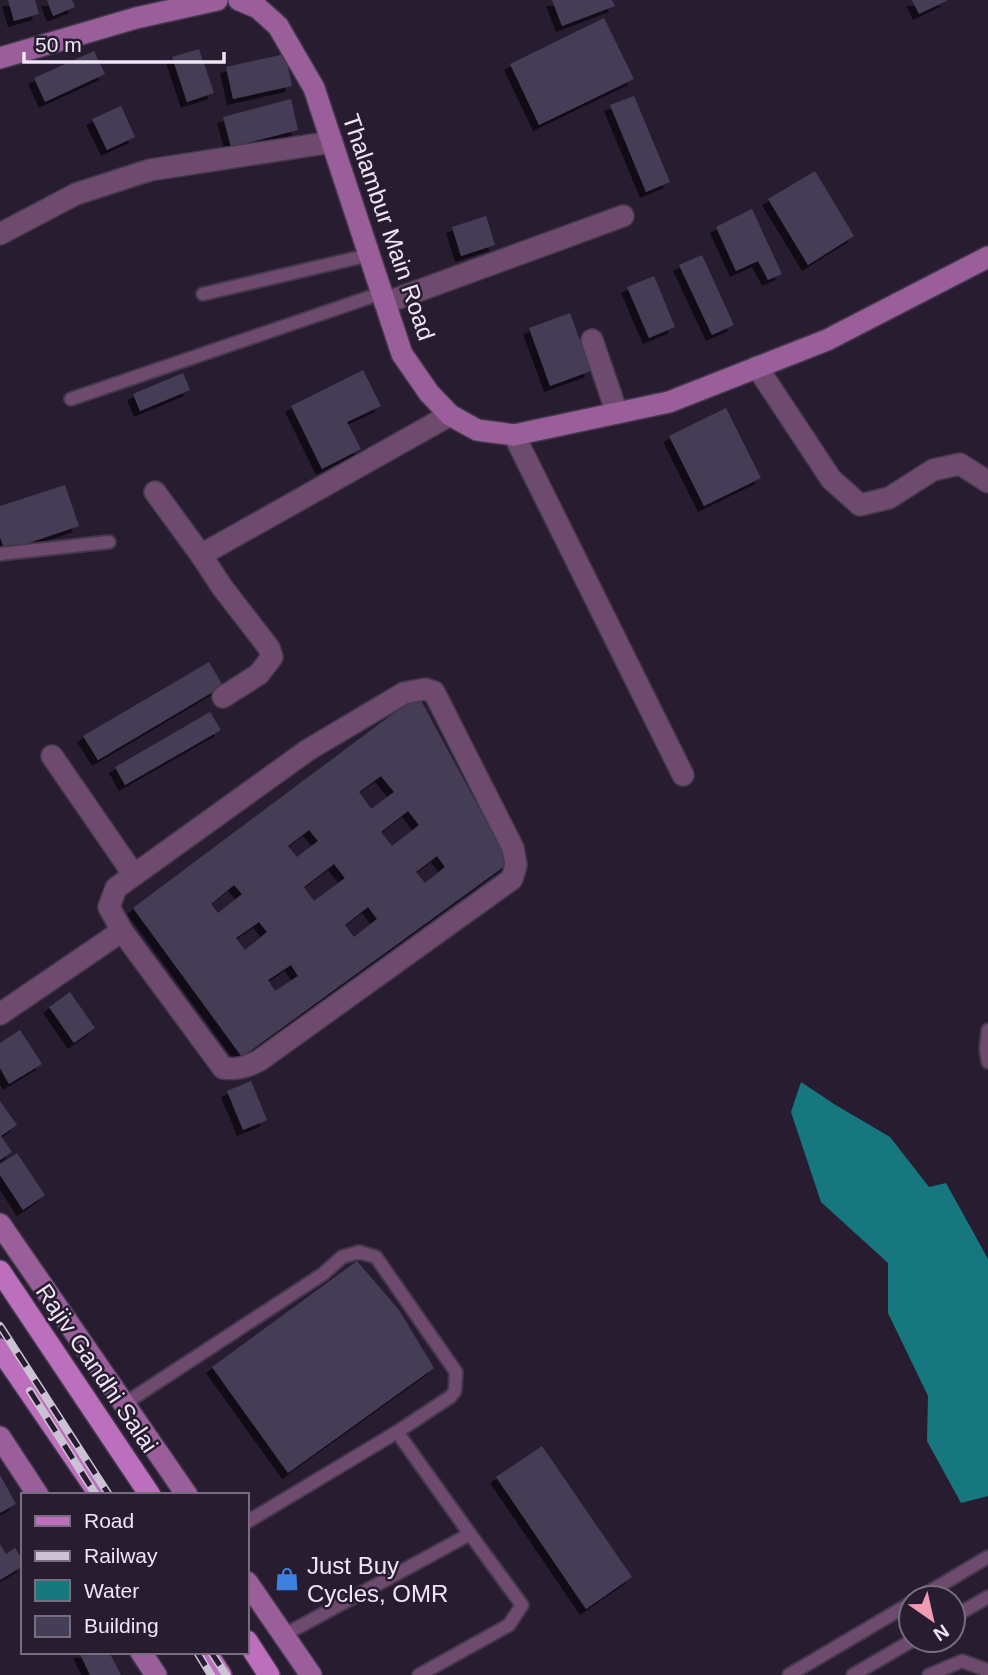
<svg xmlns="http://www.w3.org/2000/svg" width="988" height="1675" font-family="Arial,sans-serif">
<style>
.water{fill:#16787e}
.building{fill:#443e57;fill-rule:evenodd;filter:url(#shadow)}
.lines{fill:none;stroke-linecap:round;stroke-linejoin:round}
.lane-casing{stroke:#44384c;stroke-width:16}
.street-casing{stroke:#44384c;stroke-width:24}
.secondary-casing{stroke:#44384c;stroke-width:24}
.primary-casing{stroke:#44384c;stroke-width:24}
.lane{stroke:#6f4a6f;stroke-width:12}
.street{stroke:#6f4a6f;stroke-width:21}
.secondary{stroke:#9a5f9a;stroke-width:21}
.primary{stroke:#bc6fbc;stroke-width:21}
.rail-casing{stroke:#cbc3d3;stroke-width:8}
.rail{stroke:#281c31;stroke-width:5;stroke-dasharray:16;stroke-linecap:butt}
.labels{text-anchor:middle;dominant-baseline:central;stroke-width:5;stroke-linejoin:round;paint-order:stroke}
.street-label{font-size:24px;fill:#eee6f5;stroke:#281c31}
.poi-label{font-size:24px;fill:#eee6f5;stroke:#281c31;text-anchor:start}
</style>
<defs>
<filter id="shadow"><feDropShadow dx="-6" dy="6" stdDeviation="0" flood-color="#0009"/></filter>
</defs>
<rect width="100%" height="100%" fill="#281c31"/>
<polygon class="water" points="801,1082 834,1104 890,1137 929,1187 946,1183 988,1259 988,1496 961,1503 927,1441 928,1396 888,1313 888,1263 821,1202 791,1112"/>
<g class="building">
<polygon points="8,0 35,0 39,14 14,21"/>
<polygon points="47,0 72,0 75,7 53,16"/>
<polygon points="552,0 612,0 615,6 562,26"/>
<polygon points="912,0 948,0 919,14"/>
<polygon points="604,18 634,79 539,125 510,64"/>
<polygon points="199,49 214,93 187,102 172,57"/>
<polygon points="94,51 105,74 45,102 34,78"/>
<polygon points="285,54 292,86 233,99 226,67"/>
<polygon points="634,96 670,182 646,192 610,105"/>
<polygon points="291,99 298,130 231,147 223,117"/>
<polygon points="121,106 135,137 107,150 92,119"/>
<polygon points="815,171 854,236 808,265 768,199"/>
<polygon points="752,209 782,274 768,280 758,261 736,271 716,227"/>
<polygon points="486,216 495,245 461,256 452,227"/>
<polygon points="702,255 734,325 712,335 679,265"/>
<polygon points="654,276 675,327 649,338 627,287"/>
<polygon points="570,313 591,371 550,386 529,328"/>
<polygon points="363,370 381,406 347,422 361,449 322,469 291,406"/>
<polygon points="183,373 190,390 140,411 133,394"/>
<polygon points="726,408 761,478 704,506 669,436"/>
<polygon points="65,485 79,526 5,551 0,537 0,506"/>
<polygon points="209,662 223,686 98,760 83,736"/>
<path d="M 418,695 L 509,863 L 242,1057 L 133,908 ZM 381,776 L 394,792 L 371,809 L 359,792 ZM 408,811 L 419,825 L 392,846 L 381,832 ZM 309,830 L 318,841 L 297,857 L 288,846 ZM 437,856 L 445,867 L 425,883 L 416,872 ZM 334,864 L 345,878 L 314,901 L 304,887 ZM 234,885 L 242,894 L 218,913 L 211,904 ZM 368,907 L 377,919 L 354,937 L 345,925 ZM 259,922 L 267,932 L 245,950 L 236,938 ZM 291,965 L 298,976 L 275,991 L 268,980 Z"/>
<polygon points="210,712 221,730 125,785 115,767"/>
<polygon points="70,992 95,1028 74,1043 49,1007"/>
<polygon points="20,1030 42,1064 9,1084 0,1068 0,1043"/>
<polygon points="251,1081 267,1120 243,1130 227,1091"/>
<polygon points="0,1101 17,1125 1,1136 12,1152 0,1160"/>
<polygon points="17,1153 45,1195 23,1210 0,1175 0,1164"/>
<polygon points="357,1261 399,1310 434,1368 288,1473 212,1367"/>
<polygon points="542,1446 632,1577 586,1609 496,1477"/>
<polygon points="0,1475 16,1504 0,1513"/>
<polygon points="0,1544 6,1554 15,1548 23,1560 23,1566 0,1580"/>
<polygon points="79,1652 109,1652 121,1675 90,1675"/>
</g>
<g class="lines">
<g class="lane-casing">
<g id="lane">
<polyline points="203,294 369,255"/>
<polyline points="71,399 382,293"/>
<polyline points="0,554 109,542"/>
<polyline points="988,1030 986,1049 988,1062"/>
<polyline points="124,1404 323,1274 342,1257 359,1252 376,1257 456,1372 455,1391 450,1397 397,1432 247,1522"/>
<polyline points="397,1432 470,1534"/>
<polyline points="919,1598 988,1557"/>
<polyline points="953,1617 988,1597"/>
<polyline points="284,1635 470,1534 522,1605 509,1625 419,1675"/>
<polyline points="789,1675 911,1603"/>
<polyline points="853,1675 913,1640"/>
<polyline points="929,1675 962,1661 984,1669 988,1675"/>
</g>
</g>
<g class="street-casing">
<g id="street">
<polyline points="0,234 76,194 150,170 332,142"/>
<polyline points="385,303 623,216"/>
<polyline points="592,340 617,413"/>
<polyline points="757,367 831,479 860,505 889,498 933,470 960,464 988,482"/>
<polyline points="514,435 683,775"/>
<polyline points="155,492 201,555"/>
<path d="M 425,689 L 434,692 L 513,848 L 516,865 L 512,879 L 260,1060 C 247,1067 237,1070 223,1068 L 122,931 L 109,907 L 116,888 L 308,750 L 404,693 Z"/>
<polyline points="223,697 259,674 272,657 269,648 222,587 201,555 450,415"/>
<polyline points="52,756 134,875"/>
<polyline points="0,1014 122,931"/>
</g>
</g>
<g class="secondary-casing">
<g id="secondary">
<polyline points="239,0 258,8 278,26 314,88 402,354 429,393 450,415 477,430 514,435 669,402 827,340 988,257"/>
<polyline points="0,58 136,18 217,0"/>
<polyline points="0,1224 187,1495"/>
<polyline points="0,1437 38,1495"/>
<polyline points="247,1582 311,1675"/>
<polyline points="141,1652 156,1675"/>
</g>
</g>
<g class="primary-casing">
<g id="primary">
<polyline points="0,1271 150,1495"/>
<polyline points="0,1349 100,1495"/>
<polyline points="247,1641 269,1675"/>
<polyline points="206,1652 221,1675"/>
</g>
</g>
<use href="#lane" class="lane"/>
<use href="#street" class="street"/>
<use href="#secondary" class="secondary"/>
<use href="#primary" class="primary"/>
<g class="rail-casing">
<g id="rail">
<polyline points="0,1326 109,1495"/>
<polyline points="30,1391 96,1495"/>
<polyline points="197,1652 211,1675"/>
<polyline points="211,1652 226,1675"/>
</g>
</g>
<use href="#rail" class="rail"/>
</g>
<defs>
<g id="shop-bare" transform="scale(1.89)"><path d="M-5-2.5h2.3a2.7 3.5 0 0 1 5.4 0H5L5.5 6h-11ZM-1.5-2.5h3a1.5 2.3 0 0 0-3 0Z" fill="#3f7fe0" stroke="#281c31" stroke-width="2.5" paint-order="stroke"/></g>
</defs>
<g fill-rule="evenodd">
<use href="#shop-bare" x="287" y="1579"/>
</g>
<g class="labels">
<g class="street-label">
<text transform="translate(389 227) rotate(71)">Thalambur Main Road</text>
<text transform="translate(97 1368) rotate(56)">Rajiv Gandhi Salai</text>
</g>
<g class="poi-label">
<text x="307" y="1565">Just Buy<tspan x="307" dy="28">Cycles, OMR</tspan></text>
</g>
</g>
<rect x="21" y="1493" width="228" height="161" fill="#281c31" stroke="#776d7f" stroke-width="2"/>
<rect x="35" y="1516" width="35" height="10" fill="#bc6fbc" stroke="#776d7f" stroke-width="2"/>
<text x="84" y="1528" font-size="21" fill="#eee6f5">Road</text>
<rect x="35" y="1551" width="35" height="10" fill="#cbc3d3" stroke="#776d7f" stroke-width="2"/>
<text x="84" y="1563" font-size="21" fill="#eee6f5">Railway</text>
<rect x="35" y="1580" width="35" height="21" fill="#16787e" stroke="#776d7f" stroke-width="2"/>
<text x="84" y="1598" font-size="21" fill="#eee6f5">Water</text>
<rect x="35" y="1616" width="35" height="21" fill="#443e57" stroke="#776d7f" stroke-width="2"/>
<text x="84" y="1633" font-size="21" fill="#eee6f5">Building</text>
<g transform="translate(932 1619) rotate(146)"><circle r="33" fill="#281c31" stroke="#776d7f" stroke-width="2"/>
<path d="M0-5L12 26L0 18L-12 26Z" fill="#f19ab4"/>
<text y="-10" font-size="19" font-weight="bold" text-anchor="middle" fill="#eee6f5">N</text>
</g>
<path d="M24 52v10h200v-10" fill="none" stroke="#eee6f5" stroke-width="3.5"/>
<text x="35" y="52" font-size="21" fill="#eee6f5" stroke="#281c31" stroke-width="5" paint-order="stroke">50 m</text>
</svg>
